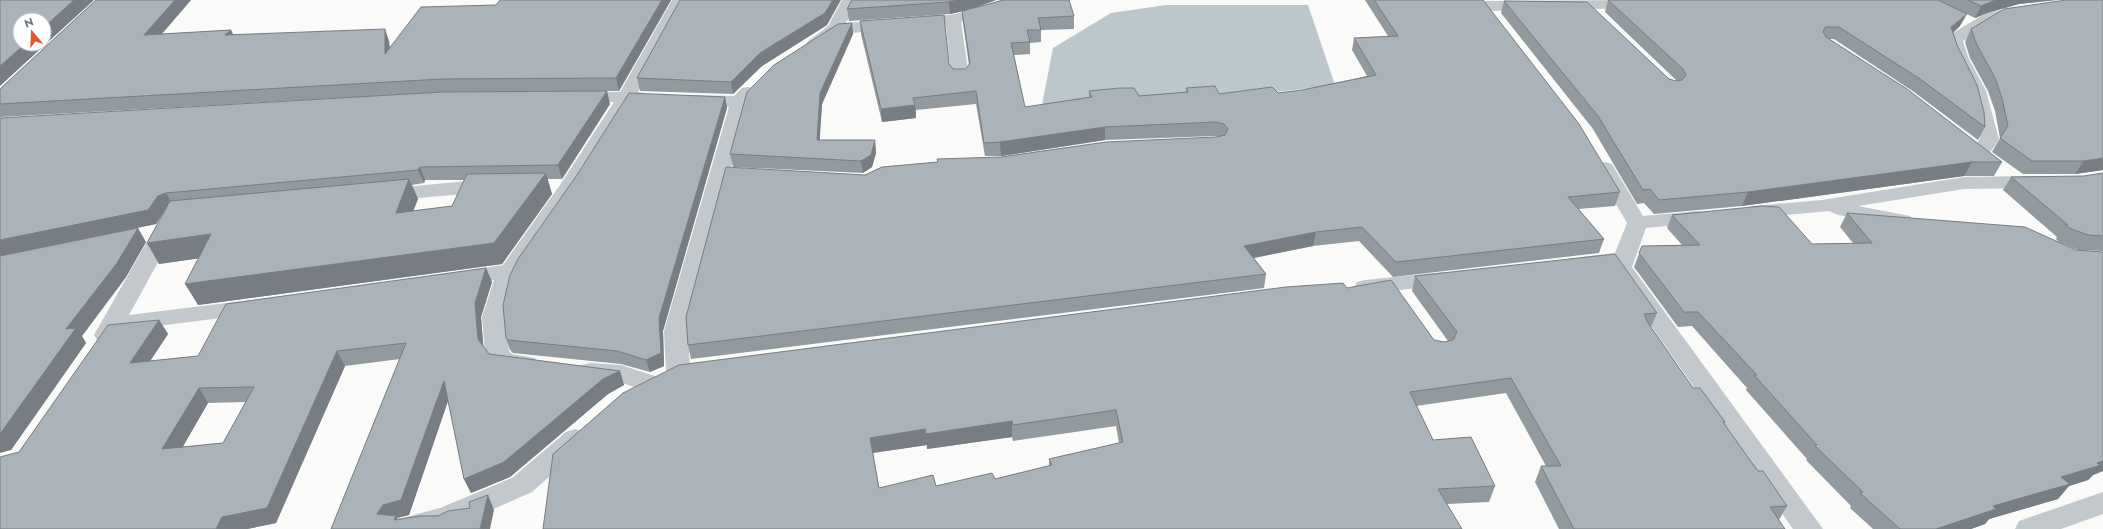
<svg xmlns="http://www.w3.org/2000/svg" width="2103" height="529" font-family="Jost,sans-serif">
<style>
.water{fill:#bbc7cb}
.lines{fill:none;stroke-linecap:round;stroke-linejoin:round}
.minor{fill:#c3c8cc;fill-rule:evenodd}
.tertiary{fill:#c3c8cc;fill-rule:evenodd}
.wall{fill:#929a9f;fill-rule:evenodd}
.shaded-wall{fill:#777d82}
.building{fill:#aab3b9;stroke:#777d82;fill-rule:evenodd}
</style>
<rect width="100%" height="100%" fill="#fafaf8"/>
<polygon class="water" points="1166,5 1308,5 1335,85 1242,96 1042,105 1053,48 1111,13"/>
<g class="lines">
<g class="minor">
<polygon points="672,0 688,0 638,92 644,93 647,97 644,101 632,102 579,186 521,271 513,287 506,317 509,351 512,354 535,358 538,364 535,370 526,372 496,368 485,353 482,317 494,280 459,285 451,283 448,278 451,273 503,265 560,185 614,102 572,101 569,97 572,93 578,92 620,92"/>
<path d="M 842,0 L 858,0 L 846,23 L 950,15 L 969,11 L 1000,0 L 1021,0 C 1012,12 976,19 961,22 L 969,76 L 966,80 L 960,81 L 954,80 L 951,76 L 946,25 L 839,34 L 821,46 L 809,46 L 807,42 L 828,26 Z"/>
<polygon points="1636,0 1642,2 1644,5 1642,8 1486,11 1480,9 1478,6 1480,3 1486,1"/>
<path d="M 2023,6 L 2029,8 L 2031,11 L 2029,14 L 1997,20 L 1963,41 L 1968,57 L 1986,91 L 1999,139 C 1992,150 1987,161 1972,157 L 1969,153 L 1980,139 C 1978,120 1973,101 1966,84 C 1959,69 1948,57 1946,39 L 1948,36 L 1986,13 Z"/>
<polygon points="748,87 754,88 757,92 748,103 731,168 761,171 764,175 761,179 754,181 728,179 688,331 690,371 687,377 678,379 669,377 666,371 664,331 729,107 690,104 687,100 690,96 696,95 734,96 742,88"/>
<polygon points="1605,162 1612,164 1643,216 1699,211 1706,213 1709,217 1706,221 1699,223 1646,228 1632,267 1823,529 1793,529 1610,267 1589,269 1581,267 1578,262 1581,257 1615,253 1627,223 1595,168 1598,164"/>
<polygon points="2037,176 2044,178 2047,182 2044,186 2037,188 1964,189 1858,206 1910,216 1913,220 1910,224 1903,226 1838,215 1829,211 1752,218 1745,216 1742,212 1745,208 1752,206 1822,200 1964,177"/>
<polygon points="467,181 499,183 502,187 499,191 384,201 377,199 374,195 377,191 384,189"/>
<polygon points="167,220 174,222 178,226 129,315 251,300 259,302 263,307 259,312 251,314 120,331 114,341 106,343 98,341 94,335 156,226 160,222"/>
<polygon points="1444,272 1452,274 1455,279 1452,284 1365,294 1357,292 1354,287 1357,282 1365,280"/>
<polygon points="590,363 621,365 661,378 664,384 661,390 652,393 619,382 581,377 578,371 581,365"/>
<polygon points="575,429 584,432 588,439 584,446 532,492 455,526 445,529 387,529 391,521 440,508 512,478 566,432"/>
</g>
<polygon class="tertiary" points="2103,492 2103,514 2061,529 2015,529 2019,521"/>
</g>
<g class="wall">
<polygon points="96,0 191,0 162,34 231,30 233,35 389,41 390,48 496,5 500,0 671,0 619,91 447,92 0,117 0,89"/>
<polygon points="852,0 996,0 969,9 1074,16 1074,29 1041,30 1041,42 1030,43 1030,54 1014,55 1025,107 1089,97 1089,91 1139,96 1186,92 1186,88 1219,94 1278,93 1302,90 1367,76 1352,50 1354,38 1388,36 1365,0 1483,0 1620,192 1615,206 1578,209 1604,239 1599,253 1393,277 1359,241 1313,246 1254,258 1266,274 1264,288 691,359 688,345 865,175 1001,157 1219,137 1215,136 1105,140 1001,156 985,156 976,104 916,110 916,118 882,122 861,34 860,21 949,64 953,69 966,69 969,65 963,23 962,11 967,10 950,14 849,21 847,9"/>
<polygon points="1608,0 1960,26 1953,33 1985,127 1978,140 1914,92 1834,39 1829,39 2002,162 1994,176 1964,176 1742,206 1654,214 1644,203 1637,204 1593,129 1501,13 1504,1 1669,79 1677,81 1605,12"/>
<polygon points="1938,0 2058,0 2019,4 1987,13 1975,18"/>
<polygon points="852,23 853,34 822,104 819,140 875,140 876,153 872,167 863,173 733,167 730,154"/>
<polygon points="827,25 762,66 733,94 640,91 637,78"/>
<polygon points="1971,29 2103,170 2075,174 2023,174 1992,152 2000,138 1995,111 1988,91 1970,58 1965,42"/>
<polygon points="725,97 727,108 663,331 664,366 650,372 621,364 513,353 510,350 506,338"/>
<path d="M 610,104 L 562,179 L 547,179 L 552,194 L 502,264 L 198,305 L 199,258 L 159,264 L 165,210 L 156,224 L 22,251 L 146,242 L 126,277 L 82,336 L 86,343 L 11,450 L 0,118 ZM 425,180 L 465,180 L 452,206 L 413,211 L 418,199 L 412,185 L 424,183 Z"/>
<polygon points="2103,173 2103,251 2078,250 2059,242 2056,239 2057,237 2003,190 2011,177 2084,176"/>
<polygon points="1847,213 2076,250 2103,252 2103,471 2093,475 2088,480 2069,486 2058,499 1989,519 1985,524 1971,529 1873,529 1850,508 1851,506 1806,460 1807,459 1746,390 1747,388 1692,326 1678,327 1634,267 1642,246 1682,245 1667,228 1672,215 1812,244 1853,243 1840,227"/>
<path d="M 486,268 L 492,282 L 481,317 L 483,346 L 489,354 L 620,371 L 624,385 L 608,394 L 510,477 L 471,493 L 464,479 L 448,401 L 409,515 L 397,518 L 397,519 L 494,510 L 331,529 L 400,359 L 345,366 L 276,523 L 247,529 L 0,529 L 19,452 L 159,320 L 168,334 L 150,361 L 198,356 ZM 246,402 L 223,443 L 182,447 L 208,403 Z"/>
<path d="M 1415,276 L 1657,313 L 1651,327 L 1693,388 L 1725,422 L 1724,424 L 1749,459 L 1758,471 L 1787,506 L 1779,520 L 1785,529 L 1559,529 L 1535,482 L 1541,466 L 1546,466 L 1506,393 L 1416,406 L 1433,440 L 1495,486 L 1489,502 L 1447,504 L 543,529 L 1347,288 L 1434,340 L 1444,342 L 1448,341 L 1412,291 ZM 1116,426 L 1119,443 L 1049,459 L 1049,466 L 995,479 L 936,486 L 879,488 L 873,453 L 927,445 L 927,449 L 1012,437 L 1013,441 Z"/>
</g>
<g class="shaded-wall">
<polygon points="74,0 94,0 0,86 0,66 25,44 44,44 44,27"/>
<polygon points="175,0 191,0 150,47 144,35"/>
<polygon points="662,0 671,0 619,91 616,78"/>
<polygon points="833,0 841,0 827,25 762,66 733,94 731,82 760,53"/>
<polygon points="958,0 996,0 969,10 950,14 949,2"/>
<polygon points="1996,0 2054,0 2019,4 1987,13 1975,18 1981,6"/>
<polygon points="1967,14 1960,26 1945,39 1951,27"/>
<polygon points="852,23 853,34 822,104 819,152 817,140 820,93"/>
<polygon points="385,29 389,41 390,67 385,54"/>
<polygon points="231,30 237,42 225,35"/>
<polygon points="607,91 610,104 562,179 558,165"/>
<polygon points="725,97 727,108 663,331 664,366 650,372 646,360"/>
<polygon points="915,105 916,118 882,122 881,109"/>
<polygon points="1105,127 1105,140 1001,156 1000,142"/>
<polygon points="875,140 876,153 872,167 863,173 861,161"/>
<polygon points="2103,158 2103,170 2075,174 2084,161"/>
<polygon points="1972,162 1964,176 1742,206 1748,192"/>
<polygon points="420,167 425,180 424,183 418,170"/>
<polygon points="546,173 552,194 502,264 198,305 185,284 494,243"/>
<polygon points="409,179 418,199 404,234 396,213"/>
<polygon points="166,193 174,207 166,209 156,224 0,256 0,240"/>
<polygon points="138,228 146,242 126,277 82,336 86,343 11,450 0,453 0,434 66,329"/>
<polygon points="1316,232 1313,246 1243,260 1244,246"/>
<polygon points="211,234 223,255 159,264 147,243"/>
<polygon points="486,268 492,282 481,317 484,353 478,339 475,303"/>
<polygon points="159,320 168,334 139,378 130,363"/>
<polygon points="337,351 345,366 276,523 247,529 216,529 222,517"/>
<polygon points="620,371 624,385 608,394 510,477 471,493 464,479 603,379"/>
<polygon points="444,381 450,395 409,515 397,518 403,529 377,514"/>
<polygon points="199,388 208,403 173,464 162,449"/>
<polygon points="1012,421 1012,437 927,449 926,434"/>
<polygon points="925,429 927,445 872,453 870,438"/>
<polygon points="2103,461 2103,471 2093,475 2088,480 2069,486 2058,499 1989,519 1985,524 1971,529 1936,529 1993,506 2061,477"/>
<polygon points="488,495 494,510 490,529 480,529"/>
</g>
<g class="building">
<polygon points="0,0 74,0 44,27 44,20 20,20 20,44 25,44 0,66"/>
<polygon points="96,0 175,0 144,35 231,30 225,35 385,29 385,54 421,7 496,5 500,0 662,0 616,78 442,79 0,104 0,89"/>
<polygon points="680,0 833,0 825,13 760,53 731,82 637,78"/>
<polygon points="852,0 958,0 949,2 847,9"/>
<polygon points="1004,0 1069,0 1074,16 1038,18 1041,30 1027,30 1030,42 1011,43 1025,107 1092,97 1089,91 1120,88 1134,88 1139,96 1188,92 1186,88 1215,86 1219,94 1272,87 1278,93 1302,90 1376,75 1354,38 1398,36 1374,0 1483,0 1579,124 1620,192 1568,197 1604,239 1396,262 1362,227 1316,232 1244,246 1266,274 688,345 686,317 726,167 865,175 882,167 938,162 937,159 1001,157 1106,142 1216,137 1225,135 1228,129 1224,124 1216,122 1105,127 1000,142 984,143 976,91 913,98 915,105 881,109 860,21 944,15 949,64 953,69 966,69 970,63 962,11"/>
<polygon points="1608,0 1938,0 1967,14 1951,27 1957,45 1977,85 1984,112 1985,127 1920,79 1839,27 1825,27 1823,32 1826,37 1907,89 2002,162 1972,162 1748,192 1659,200 1650,189 1643,190 1598,116 1504,1 1587,2 1669,79 1676,81 1682,80 1686,75 1683,69"/>
<polygon points="1968,0 1996,0 1981,6"/>
<polygon points="2066,0 2103,0 2103,158 2084,161 2032,161 2000,138 2008,126 2002,98 1995,78 1977,45 1971,29 2004,9"/>
<polygon points="852,23 820,93 817,140 875,140 871,155 861,161 730,154 747,92 774,65 838,24"/>
<polygon points="607,91 558,165 420,167 418,170 166,193 158,196 148,210 0,240 0,118 442,92"/>
<polygon points="629,93 725,97 659,318 661,353 646,360 617,351 508,340 506,338 503,305 510,275 518,259 577,175"/>
<polygon points="546,173 494,243 185,284 211,234 147,243 170,201 409,179 396,213 452,206 467,174"/>
<polygon points="2103,173 2103,236 2088,235 2069,228 2065,225 2068,225 2011,177 2084,176"/>
<polygon points="1762,206 1779,207 1812,244 1872,243 1847,213 2025,227 2076,250 2103,252 2103,461 2097,463 2101,465 2061,477 2070,484 1993,506 1996,509 1936,529 1900,529 1860,493 1863,492 1815,446 1817,445 1754,375 1757,375 1698,312 1684,312 1639,253 1642,246 1700,245 1672,215"/>
<polygon points="138,228 117,263 66,329 76,328 0,434 0,256"/>
<path d="M 1615,254 L 1657,313 L 1644,314 L 1648,323 L 1693,388 L 1700,388 L 1725,422 L 1723,422 L 1749,459 L 1758,471 L 1763,471 L 1787,506 L 1770,507 L 1785,529 L 1574,529 L 1541,466 L 1561,466 L 1511,378 L 1410,392 L 1433,440 L 1471,437 L 1495,486 L 1438,489 L 1462,529 L 543,529 L 553,454 L 623,393 L 679,365 L 1286,287 L 1343,283 L 1347,288 L 1391,280 L 1434,340 L 1444,342 L 1453,340 L 1457,332 L 1415,276 ZM 1116,410 L 1123,442 L 1049,459 L 1052,465 L 995,479 L 992,473 L 936,486 L 933,475 L 879,488 L 870,438 L 925,429 L 926,434 L 1012,421 L 1013,425 Z"/>
<path d="M 486,268 L 475,303 L 478,339 L 489,354 L 620,371 L 603,379 L 504,462 L 464,479 L 444,381 L 401,500 L 383,505 L 377,514 L 396,516 L 394,520 L 420,516 L 438,516 L 448,511 L 470,508 L 469,502 L 488,495 L 480,529 L 331,529 L 406,343 L 337,351 L 267,508 L 222,517 L 216,529 L 0,529 L 0,457 L 19,452 L 108,325 L 159,320 L 130,363 L 198,356 L 226,304 ZM 254,387 L 223,443 L 162,449 L 199,388 Z"/>
</g>
<g transform="translate(32 32) rotate(341)"><circle r="19" fill="#ffffff" stroke="#c1c8cd"/>
<path d="M0-3L7 15L0 10L-7 15Z" fill="#e4572e"/>
<text y="-6" font-size="11" font-weight="bold" text-anchor="middle" fill="#657683">N</text>
</g>
</svg>
